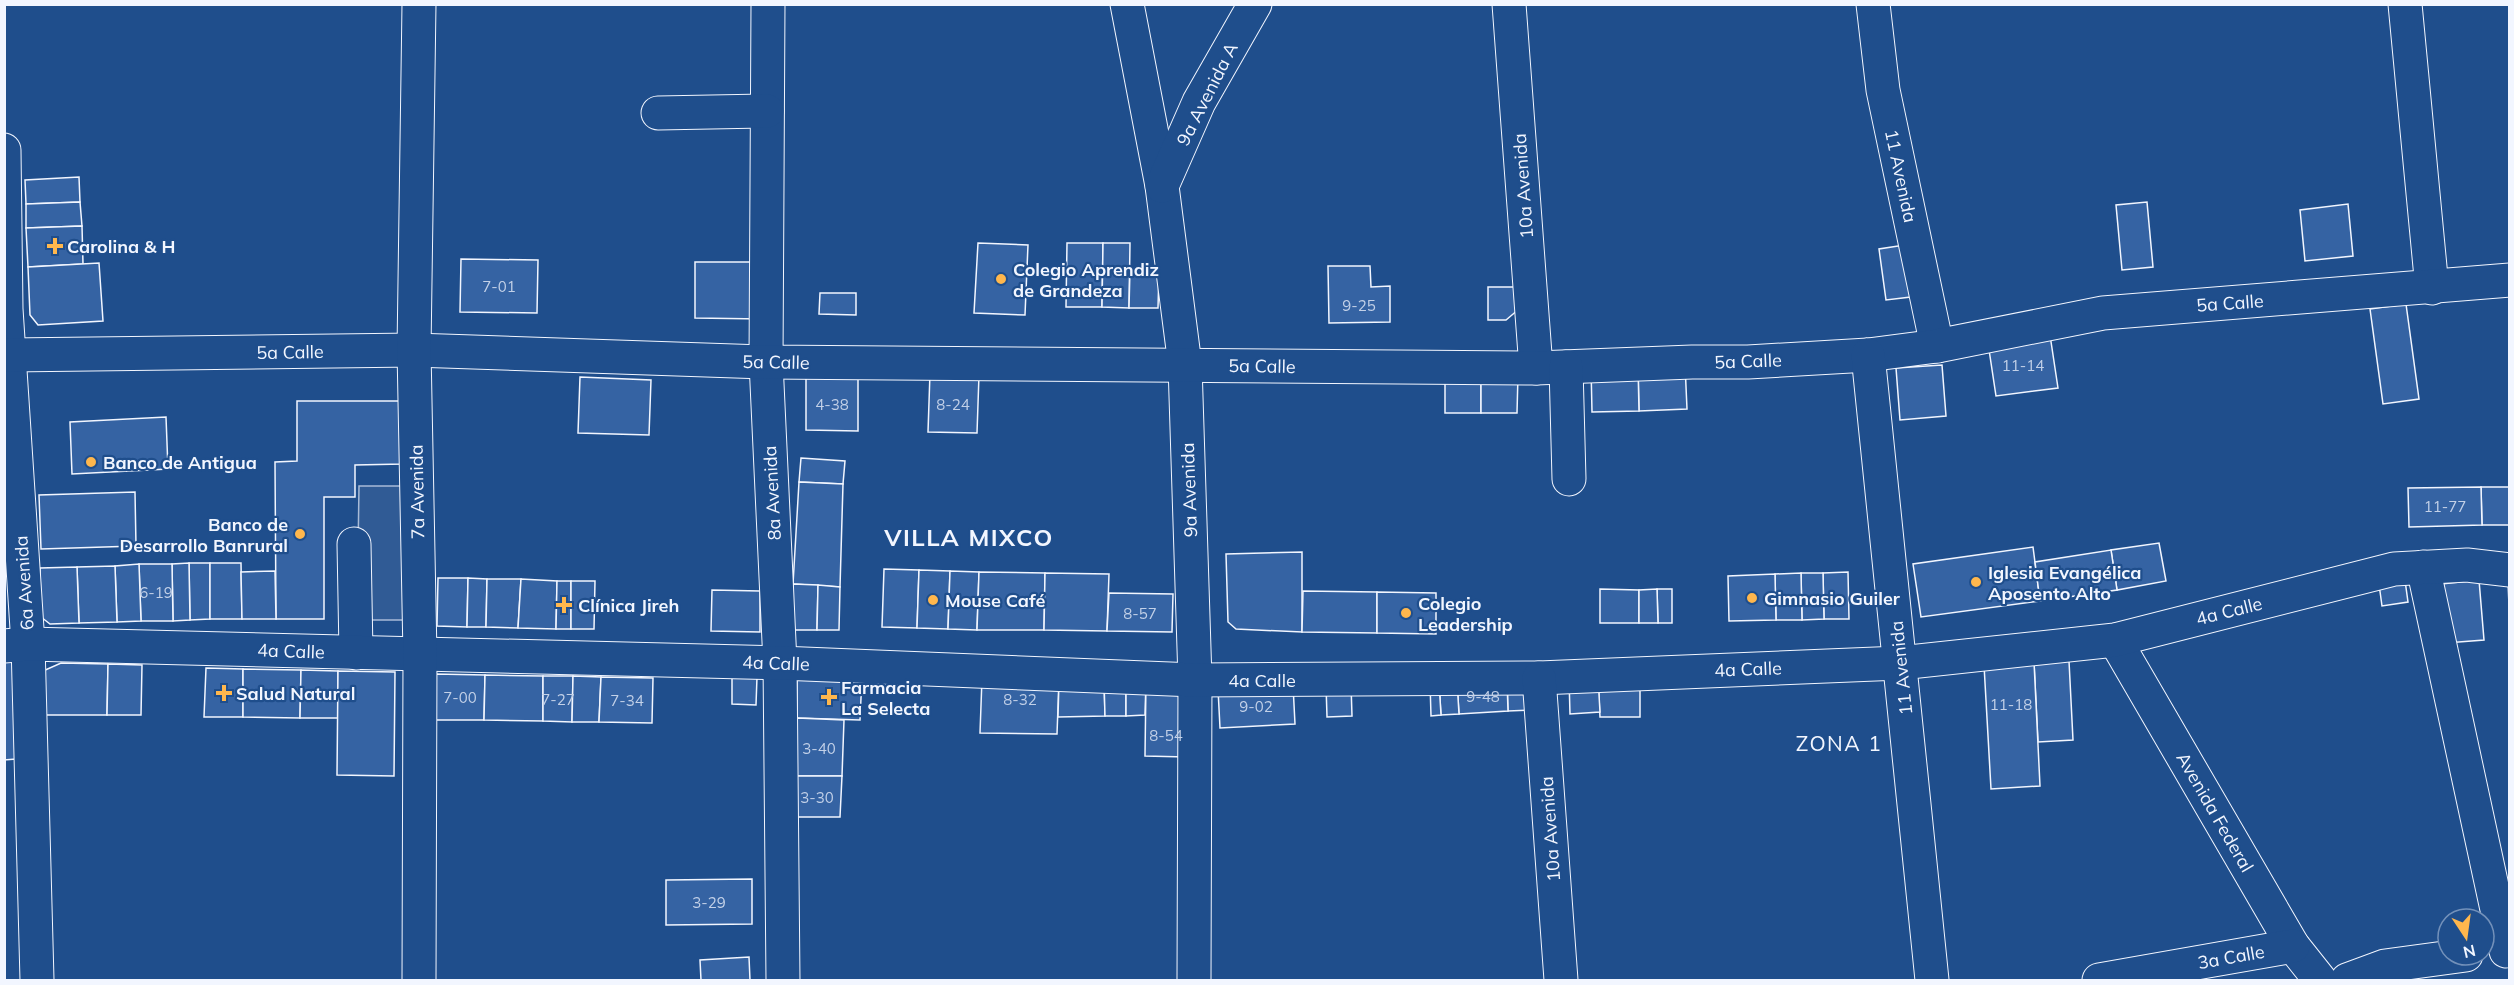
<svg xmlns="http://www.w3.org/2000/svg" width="2514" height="985" font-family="Mulish,sans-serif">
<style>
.parking{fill:#305b95;stroke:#a8bbd7;stroke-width:1.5}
.building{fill:#3563a3;stroke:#f2f6ff;stroke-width:1.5}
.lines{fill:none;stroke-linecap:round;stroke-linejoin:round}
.minor-casing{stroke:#f2f6ff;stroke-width:35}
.minor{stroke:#1f4e8c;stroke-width:33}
.poi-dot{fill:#ffb74d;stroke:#1f4e8c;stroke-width:2}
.labels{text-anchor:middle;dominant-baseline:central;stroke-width:4.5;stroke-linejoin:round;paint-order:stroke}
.number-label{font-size:15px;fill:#c3d1e8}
.street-label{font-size:18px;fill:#f2f6ff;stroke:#1f4e8c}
.poi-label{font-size:18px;font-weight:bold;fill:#f2f6ff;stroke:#1f4e8c;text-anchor:start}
.quarter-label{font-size:21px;letter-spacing:1.5px;fill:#f2f6ff;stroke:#1f4e8c}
.district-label{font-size:24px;font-weight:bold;letter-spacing:1.5px;fill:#f2f6ff;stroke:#1f4e8c}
</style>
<rect width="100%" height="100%" fill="#1f4e8c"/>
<polygon class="parking" points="359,486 408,486 406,620 357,620"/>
<g class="building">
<polygon points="79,177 80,202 26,204 25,180"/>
<polygon points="80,202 82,226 26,228 26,204"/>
<polygon points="2147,202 2153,267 2122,270 2116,205"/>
<polygon points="2348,204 2353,256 2305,261 2300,210"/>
<polygon points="82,226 83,264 28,267 26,228"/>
<polygon points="978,243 1028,245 1025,315 974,313"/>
<polygon points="1067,243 1103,243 1102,307 1066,307"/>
<polygon points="1103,243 1130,243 1129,308 1102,307"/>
<polygon points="1911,244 1919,296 1886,300 1879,249"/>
<polygon points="461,259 538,260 537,313 460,312"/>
<polygon points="695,262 762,262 762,319 695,318"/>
<polygon points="99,263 103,321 38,325 30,315 28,267"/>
<polygon points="1328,266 1370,266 1371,287 1390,286 1390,322 1329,323"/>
<polygon points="1130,269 1159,270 1158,308 1129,308"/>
<polygon points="1488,287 1519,287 1519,309 1506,320 1488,320"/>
<polygon points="820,293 856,293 856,315 819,314"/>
<polygon points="2406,304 2419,399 2383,404 2370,309"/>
<polygon points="2050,335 2058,388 1996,396 1988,343"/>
<polygon points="858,364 858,431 806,430 806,377"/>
<polygon points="1685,364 1687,409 1639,411 1638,366"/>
<polygon points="1942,365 1946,416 1900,420 1896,368"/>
<polygon points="1638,366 1639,411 1592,412 1591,367"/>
<polygon points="930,373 979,375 977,433 928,432"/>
<rect x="1445" y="374" width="36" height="39"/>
<polygon points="1481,374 1518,375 1517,413 1481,413"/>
<polygon points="580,377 651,380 649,435 578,433"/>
<polygon points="297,401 403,401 403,464 355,465 355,497 324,497 324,619 276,619 275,462 297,461"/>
<polygon points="166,417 168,469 72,474 70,422"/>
<polygon points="801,458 845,461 843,484 799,482"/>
<polygon points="799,482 843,484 840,587 793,584"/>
<polygon points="2481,487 2510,487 2510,525 2482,525"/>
<polygon points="2481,487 2482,525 2409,527 2408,488"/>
<polygon points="135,492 136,546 41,549 39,495"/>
<polygon points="2159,543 2166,581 2117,590 2111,550"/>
<polygon points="2033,547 2040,601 1921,617 1913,564"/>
<polygon points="2111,550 2117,590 2040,601 2035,562"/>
<polygon points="1302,552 1302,632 1236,629 1228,622 1226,554"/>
<polygon points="189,563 210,563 210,619 190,620"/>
<polygon points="189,563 190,620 173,621 172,564"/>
<polygon points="210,563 241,563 242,619 210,619"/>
<polygon points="139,564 172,564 173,621 141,621"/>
<polygon points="139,564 141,621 117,622 115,566"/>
<polygon points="115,566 117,622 79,623 77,567"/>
<polygon points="77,567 79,623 50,624 41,617 40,568"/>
<polygon points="884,569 919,570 917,628 882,627"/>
<polygon points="919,570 950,571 948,629 917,628"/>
<polygon points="275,571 276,619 242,619 241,572"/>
<polygon points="950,571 979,572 977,630 948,629"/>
<polygon points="979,572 1045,573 1044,630 977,630"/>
<polygon points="1848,572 1849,619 1824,619 1823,573"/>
<polygon points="1045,573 1109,574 1107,631 1044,630"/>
<polygon points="1801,573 1823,573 1824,619 1802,620"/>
<polygon points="1801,573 1802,620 1776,620 1775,574"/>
<polygon points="2404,573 2408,602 2382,606 2378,577"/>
<polygon points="1775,574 1776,620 1729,621 1728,576"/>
<polygon points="438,578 468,578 467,627 437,626"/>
<polygon points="468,578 487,579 486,627 467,627"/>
<polygon points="487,579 521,579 518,628 486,627"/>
<polygon points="521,579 557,581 556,629 518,628"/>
<polygon points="2479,580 2484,640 2446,643 2441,584"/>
<polygon points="557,581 571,581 571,629 556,629"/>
<polygon points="571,581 595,581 594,629 571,629"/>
<polygon points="2508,583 2510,583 2510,627"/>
<polygon points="793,584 818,585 817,630 791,630"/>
<polygon points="818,585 840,587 839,630 817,630"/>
<polygon points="1600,589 1639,590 1639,623 1600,623"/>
<polygon points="1657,589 1672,589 1672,623 1658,623"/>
<polygon points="1657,589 1658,623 1639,623 1639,590"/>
<polygon points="712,590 760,591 760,632 711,631"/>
<polygon points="1303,591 1377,592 1377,633 1302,632"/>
<polygon points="1377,592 1436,593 1436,634 1377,633"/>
<polygon points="1109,593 1173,594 1172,632 1107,631"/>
<polygon points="14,657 16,759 4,760 4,658"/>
<polygon points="2069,661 2073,740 2038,742 2034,662"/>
<polygon points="2034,662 2040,786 1991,789 1984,665"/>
<polygon points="61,663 108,664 107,715 44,715 43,671"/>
<polygon points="108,664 142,665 141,715 107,715"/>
<polygon points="206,668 243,669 243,717 204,717"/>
<polygon points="243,669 301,670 300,718 243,717"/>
<polygon points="301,670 338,671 338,718 300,718"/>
<polygon points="338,671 395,672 394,776 337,775"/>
<polygon points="435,674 485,675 484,720 435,720"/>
<polygon points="485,675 543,676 543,721 484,720"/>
<polygon points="797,675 862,676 860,720 797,718"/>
<polygon points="543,676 573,676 572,722 543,721"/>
<polygon points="573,676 601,677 599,722 572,722"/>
<polygon points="1640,676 1640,717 1600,717 1598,677"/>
<polygon points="601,677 653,678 652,723 599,722"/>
<polygon points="732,677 757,677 756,705 732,704"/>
<polygon points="1598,677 1600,712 1570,714 1569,678"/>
<polygon points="982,678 1059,681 1057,734 980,733"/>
<polygon points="1507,680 1534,680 1535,710 1508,711"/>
<polygon points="1507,680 1508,711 1459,714 1457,681"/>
<polygon points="1059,681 1104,681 1105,716 1058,717"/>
<polygon points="1104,681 1126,681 1126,716 1105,716"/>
<polygon points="1126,681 1146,681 1145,715 1126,716"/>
<polygon points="1146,681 1187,681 1186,757 1145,756"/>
<polygon points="1457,681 1459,714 1441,715 1439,682"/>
<polygon points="1439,682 1441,715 1431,716 1430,683"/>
<polygon points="1351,684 1352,716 1327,717 1326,685"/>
<polygon points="1293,685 1295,724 1220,728 1218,689"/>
<polygon points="797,718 844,720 842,776 794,776"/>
<polygon points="794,776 842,776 840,817 794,817"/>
<polygon points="752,879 752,924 666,925 666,880"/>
<polygon points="749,957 750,980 701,980 700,960"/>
</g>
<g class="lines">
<g class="minor-casing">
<g id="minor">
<polyline points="768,4 766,362 780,663 783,980"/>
<polyline points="1127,4 1162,186 1185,365 1195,680 1194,980"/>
<polyline points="1509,4 1536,368"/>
<polyline points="1873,4 1883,90 1937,346"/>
<polyline points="2405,4 2432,288"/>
<polyline points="658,113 767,111"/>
<polyline points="4,150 6,309 28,644 37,980"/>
<polyline points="1162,186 1199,102 1255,4"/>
<polyline points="9,355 414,350 766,362 1536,368 1692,362 1748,362 1868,355 1937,346 2103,313 2510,280"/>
<polyline points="1868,355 1932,980"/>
<polyline points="1566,367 1569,479"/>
<polyline points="354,544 356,653"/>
<polyline points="2423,567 2506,951"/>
<polyline points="2115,640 2293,946 2320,980"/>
<polyline points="4,646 28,644 780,663 1195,680 1539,678 1900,663 2115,640 2394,569 2467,565 2510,570"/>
<polyline points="1539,678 1561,980"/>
<polyline points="419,980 420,655 414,350 419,4"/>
<polyline points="2099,980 2293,946"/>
<polyline points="2347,980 2385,966 2466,955"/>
</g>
</g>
<use href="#minor" class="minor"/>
</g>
<g class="poi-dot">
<path d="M52 237h6v6h6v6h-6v6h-6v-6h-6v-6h6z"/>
<circle cx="1001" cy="279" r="6"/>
<circle cx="91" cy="462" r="6"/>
<circle cx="300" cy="534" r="6"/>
<circle cx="1976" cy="582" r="6"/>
<circle cx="1752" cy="598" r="6"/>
<circle cx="933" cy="600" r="6"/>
<path d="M561 596h6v6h6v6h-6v6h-6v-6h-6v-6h6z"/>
<circle cx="1406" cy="613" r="6"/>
<path d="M221 684h6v6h6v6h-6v6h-6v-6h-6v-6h6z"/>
<path d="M826 688h6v6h6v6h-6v6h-6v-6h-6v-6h6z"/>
</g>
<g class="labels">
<g class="number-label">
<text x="499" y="286">7-01</text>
<text x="1359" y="305">9-25</text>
<text x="2023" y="365">11-14</text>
<text x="832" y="404">4-38</text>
<text x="953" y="404">8-24</text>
<text x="2445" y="506">11-77</text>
<text x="156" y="592">6-19</text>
<text x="1140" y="613">8-57</text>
<text x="1483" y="696">9-48</text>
<text x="460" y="697">7-00</text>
<text x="558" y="699">7-27</text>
<text x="1020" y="699">8-32</text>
<text x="627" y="700">7-34</text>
<text x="2011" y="704">11-18</text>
<text x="1256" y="706">9-02</text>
<text x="1166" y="735">8-54</text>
<text x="819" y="748">3-40</text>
<text x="817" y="797">3-30</text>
<text x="709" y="902">3-29</text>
</g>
<g class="street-label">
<text transform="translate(1207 94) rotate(-63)">9a Avenida A</text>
<text transform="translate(1901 176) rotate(78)">11 Avenida</text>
<text transform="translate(1523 186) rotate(-94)">10a Avenida</text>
<text transform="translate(2230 303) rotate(-4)">5a Calle</text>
<text transform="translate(290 352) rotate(-1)">5a Calle</text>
<text transform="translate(1748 361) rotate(-2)">5a Calle</text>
<text transform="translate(776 362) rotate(1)">5a Calle</text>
<text transform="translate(1262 366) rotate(1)">5a Calle</text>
<text transform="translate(1189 490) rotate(-92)">9a Avenida</text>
<text transform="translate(417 492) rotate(-91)">7a Avenida</text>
<text transform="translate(772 493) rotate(-93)">8a Avenida</text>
<text transform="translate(24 583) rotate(-94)">6a Avenida</text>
<text transform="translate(2229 611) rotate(-14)">4a Calle</text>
<text transform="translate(291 651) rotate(2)">4a Calle</text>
<text transform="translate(776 663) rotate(2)">4a Calle</text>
<text transform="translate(1901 668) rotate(-96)">11 Avenida</text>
<text transform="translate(1748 669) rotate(-2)">4a Calle</text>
<text x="1262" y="680">4a Calle</text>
<text transform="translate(2215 812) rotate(60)">Avenida Federal</text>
<text transform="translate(1550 829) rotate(-94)">10a Avenida</text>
<text transform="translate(2231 957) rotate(-10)">3a Calle</text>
</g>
<g class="poi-label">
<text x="67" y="246">Carolina &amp; H</text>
<text x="1013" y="269">Colegio Aprendiz<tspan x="1013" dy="21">de Grandeza</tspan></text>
<text x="103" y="462">Banco de Antigua</text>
<text x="288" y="524" text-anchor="end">Banco de<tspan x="288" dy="21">Desarrollo Banrural</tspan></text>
<text x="1988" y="572">Iglesia Evangélica<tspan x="1988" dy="21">Aposento Alto</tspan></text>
<text x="1764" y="598">Gimnasio Guiler</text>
<text x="945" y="600">Mouse Café</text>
<text x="1418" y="603">Colegio<tspan x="1418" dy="21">Leadership</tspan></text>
<text x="578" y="605">Clínica Jireh</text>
<text x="841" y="687">Farmacia<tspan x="841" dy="21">La Selecta</tspan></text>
<text x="236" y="693">Salud Natural</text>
</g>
<g class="quarter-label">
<text x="1839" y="743">ZONA 1</text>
</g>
<g class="district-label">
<text x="969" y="537">VILLA MIXCO</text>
</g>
</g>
<rect width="2514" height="985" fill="none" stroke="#f2f6ff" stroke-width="12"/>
<g transform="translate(2466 937) rotate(167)"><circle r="28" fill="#1f4e8c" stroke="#7391ba" stroke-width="1.5"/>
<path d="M0-4.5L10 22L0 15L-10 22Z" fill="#ffb74d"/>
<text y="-9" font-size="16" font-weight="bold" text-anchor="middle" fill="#f2f6ff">N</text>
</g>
</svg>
